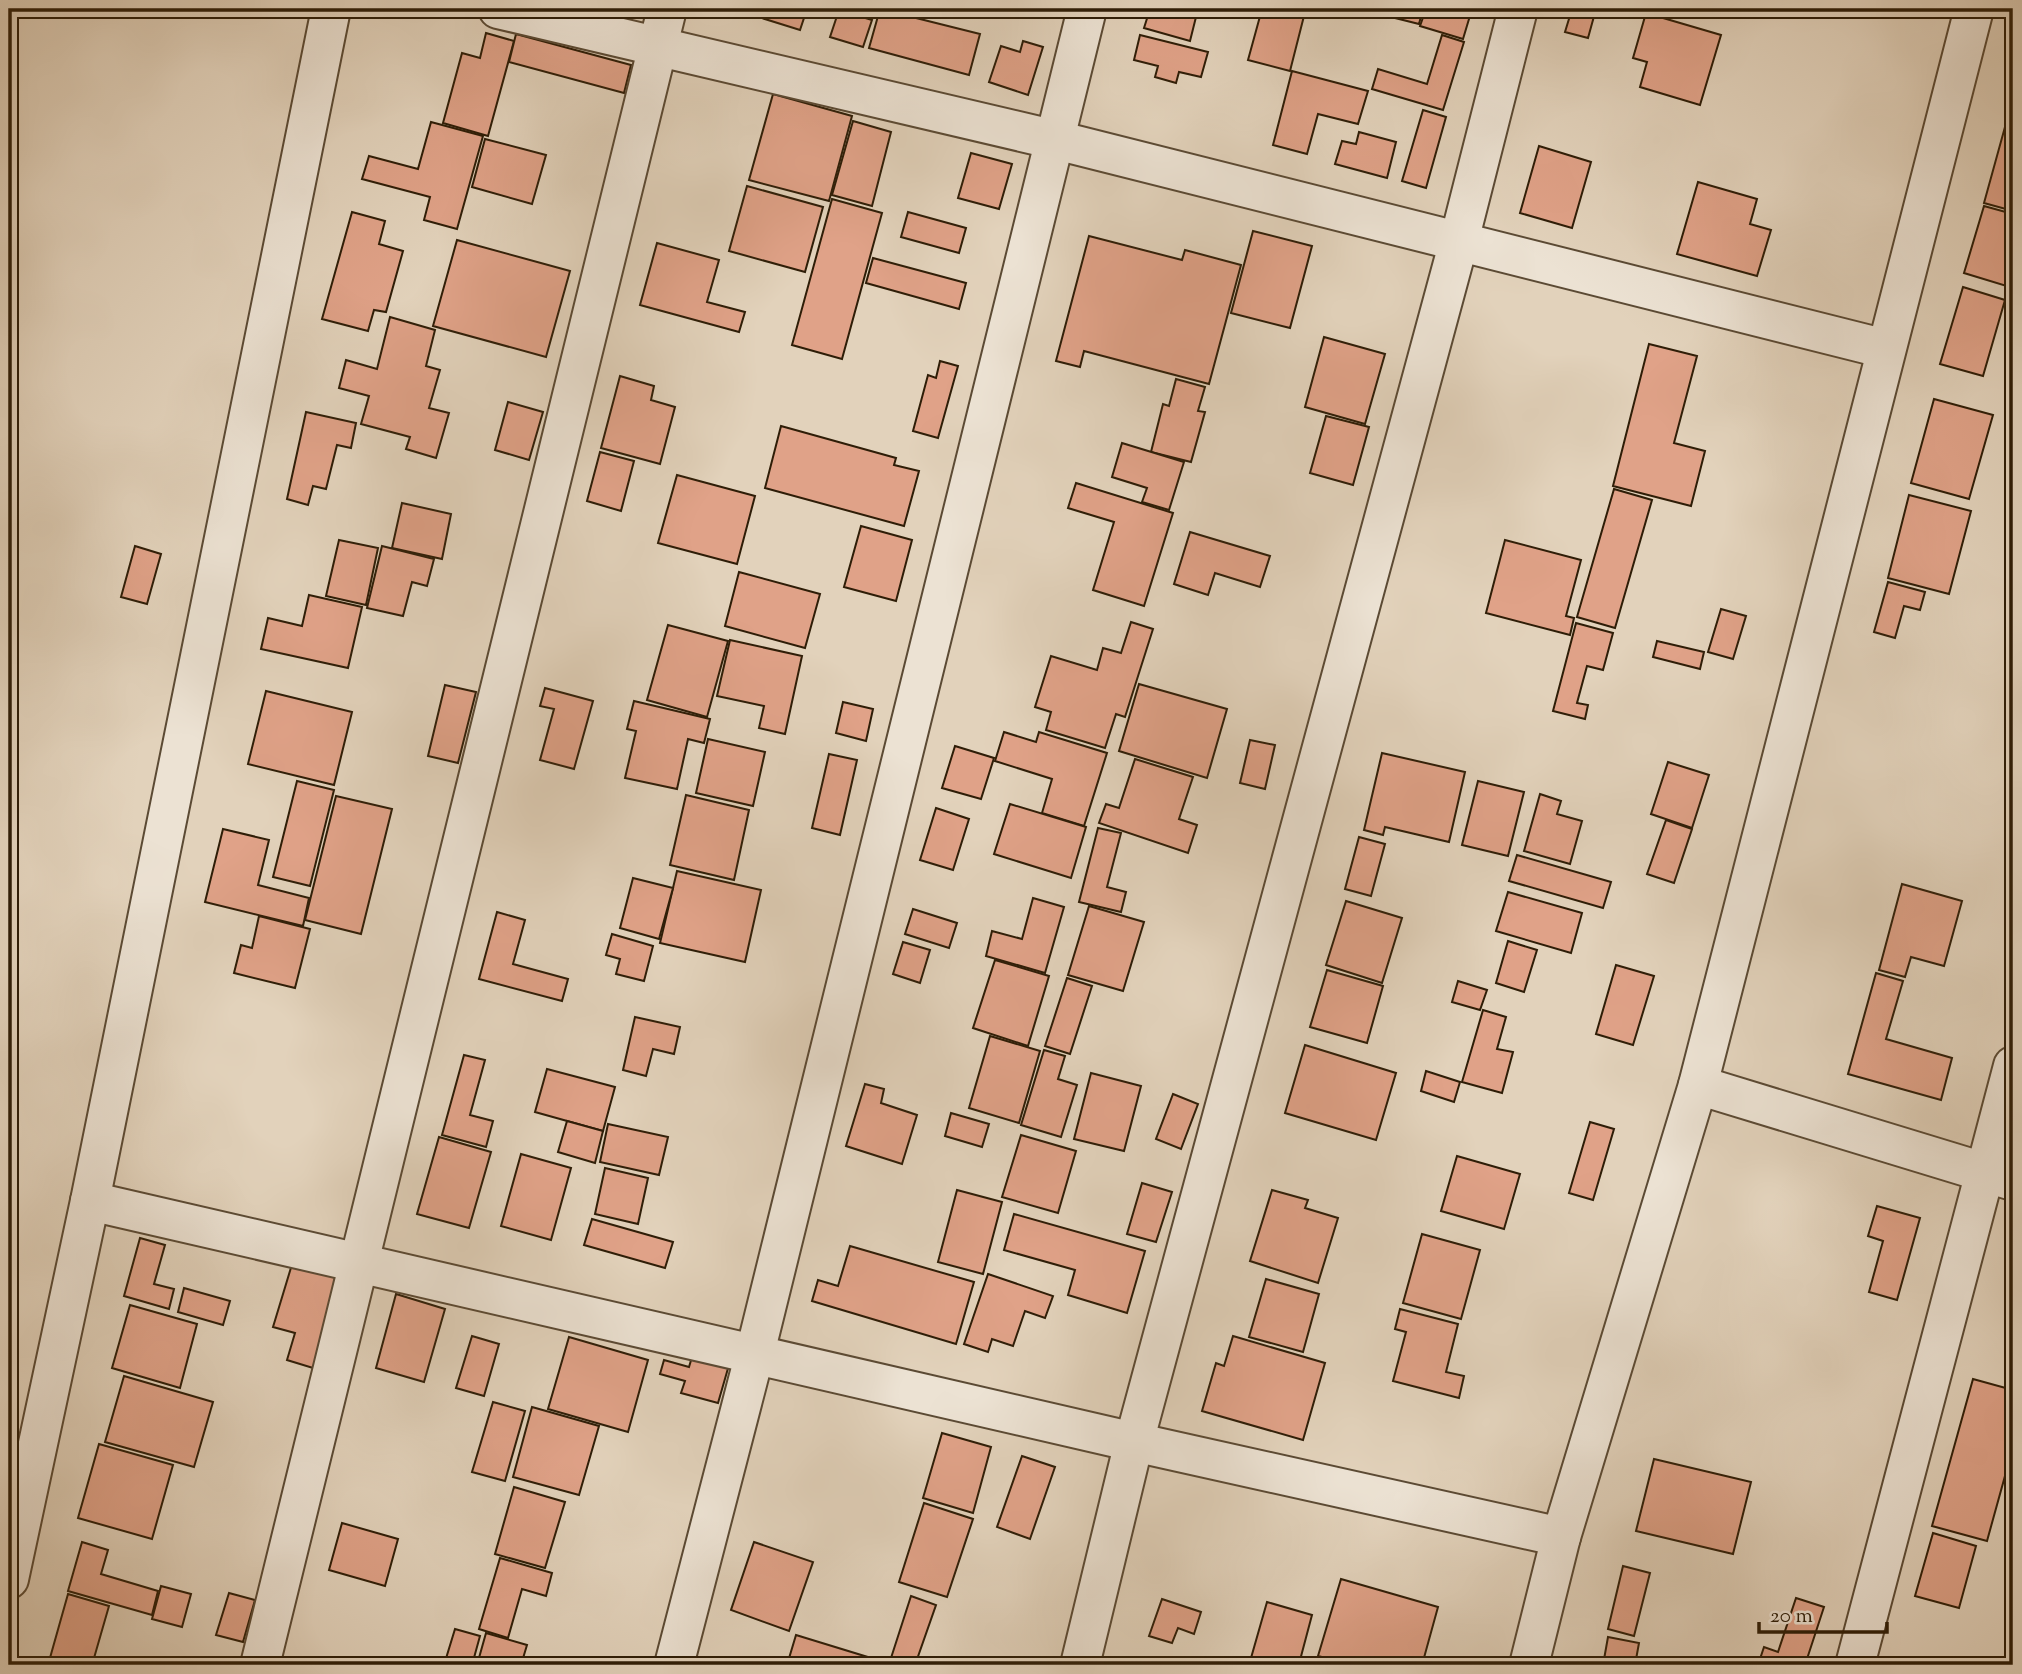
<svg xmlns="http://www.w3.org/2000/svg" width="2022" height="1674" font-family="'Sorts Mill Goudy',serif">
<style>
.building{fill:#e0a288;stroke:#2e1d07;stroke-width:2}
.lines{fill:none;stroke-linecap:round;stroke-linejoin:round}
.minor-casing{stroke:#5b4a34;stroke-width:42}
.minor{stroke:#ece2d3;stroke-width:38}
</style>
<rect width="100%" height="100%" fill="#e2d2bb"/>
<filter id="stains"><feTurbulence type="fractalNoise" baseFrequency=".00286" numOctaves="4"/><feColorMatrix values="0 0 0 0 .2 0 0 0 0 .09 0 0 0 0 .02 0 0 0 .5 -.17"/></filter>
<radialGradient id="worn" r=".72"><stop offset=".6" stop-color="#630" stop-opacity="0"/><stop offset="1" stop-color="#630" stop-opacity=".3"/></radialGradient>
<g class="building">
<polygon points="733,9 807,9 800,30"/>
<polygon points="880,9 980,34 969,75 869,48"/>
<polygon points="1150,9 1198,9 1190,41 1144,28"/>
<polygon points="1262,9 1291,9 1305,12 1290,71 1248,60"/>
<polygon points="1359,9 1423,9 1419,24"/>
<polygon points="1426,9 1449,17 1451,9 1472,9 1463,39 1420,26"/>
<polygon points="1572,9 1596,9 1588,38 1565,32"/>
<polygon points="839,10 872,20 863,47 830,37"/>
<polygon points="1646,13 1721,35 1700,105 1640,87 1647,62 1633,58"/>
<polygon points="486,33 514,41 488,136 443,123 462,53 480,58"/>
<polygon points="516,34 631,65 624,93 509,62"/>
<polygon points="1140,35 1208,52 1201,77 1179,72 1176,83 1155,77 1158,66 1134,60"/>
<polygon points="1442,35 1464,42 1443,110 1372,89 1378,69 1427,84"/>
<polygon points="1023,41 1043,47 1028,95 989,82 1001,46 1020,52"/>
<polygon points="1292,71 1368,91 1358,124 1318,114 1307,154 1273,145"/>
<polygon points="773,94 852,116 829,201 749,180"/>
<polygon points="1423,110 1446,117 1426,188 1402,181"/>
<polygon points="2008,116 2013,118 2013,211 1984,203"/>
<polygon points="853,121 891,132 872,206 832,195"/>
<polygon points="431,122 483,136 457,229 424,220 430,197 362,179 369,156 418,169"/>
<polygon points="1359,132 1396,142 1387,178 1335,164 1342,141 1356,144"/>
<polygon points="485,139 546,155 532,204 472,187"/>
<polygon points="1539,146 1591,162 1572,228 1520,213"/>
<polygon points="971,153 1012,164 999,209 958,198"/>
<polygon points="1698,182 1757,199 1750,224 1771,230 1757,276 1677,254"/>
<polygon points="747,186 823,207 805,272 729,251"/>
<polygon points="832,199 882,213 842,359 792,345"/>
<polygon points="1984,206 2013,214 2013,288 1964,273"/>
<polygon points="352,212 385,221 379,244 403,251 386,312 374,310 368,331 322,319"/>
<polygon points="908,212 966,228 959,253 901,237"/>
<polygon points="1253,231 1312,246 1290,328 1231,313"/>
<polygon points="1089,236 1182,260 1185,250 1241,265 1209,384 1084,351 1080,367 1056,361"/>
<polygon points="457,240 570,271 546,357 433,326"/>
<polygon points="657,243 719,260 707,302 745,312 739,332 640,305"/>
<polygon points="873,258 966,283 959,309 866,283"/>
<polygon points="1963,287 2005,300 1983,376 1940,364"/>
<polygon points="390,317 435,330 426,366 440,370 429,408 449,413 436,458 406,449 410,437 361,424 369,396 339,388 346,360 377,369"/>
<polygon points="1324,337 1385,354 1365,424 1305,407"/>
<polygon points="1649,344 1697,356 1674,443 1705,451 1691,506 1613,486"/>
<polygon points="940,361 958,366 938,438 913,431 928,375 936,378"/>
<polygon points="620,376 654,386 651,400 675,407 660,464 601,448"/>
<polygon points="1176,379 1205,387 1198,411 1205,412 1191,462 1151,452 1163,404 1169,406"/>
<polygon points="1934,399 1993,415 1969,499 1911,483"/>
<polygon points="508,402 543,412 529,460 495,450"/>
<polygon points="306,412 356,423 351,448 337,445 326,489 313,486 308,505 287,499"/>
<polygon points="1326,416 1369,427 1353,485 1310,473"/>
<polygon points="781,426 896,458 894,465 919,471 904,526 765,488"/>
<polygon points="1122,443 1184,462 1169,510 1142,502 1147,488 1112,477"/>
<polygon points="600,452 634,461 621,511 587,501"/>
<polygon points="677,475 755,496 737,564 658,543"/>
<polygon points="1076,483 1173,513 1144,606 1093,590 1114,522 1068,508"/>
<polygon points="1614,489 1652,500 1615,628 1577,617"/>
<polygon points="1909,495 1971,511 1949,594 1888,578"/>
<polygon points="402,503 451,514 442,559 392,548"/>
<polygon points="861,526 912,540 896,601 844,587"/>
<polygon points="1190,532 1270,556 1260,587 1215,573 1208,595 1174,584"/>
<polygon points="339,540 378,548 366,605 326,596"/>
<polygon points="1505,540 1581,560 1566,616 1574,618 1570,635 1486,613"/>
<polygon points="135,546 161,554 147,604 121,597"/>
<polygon points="382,546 434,559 427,586 412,582 403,616 367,608"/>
<polygon points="739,572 820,594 805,648 725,626"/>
<polygon points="1888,582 1925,592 1920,610 1904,606 1895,638 1874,632"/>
<polygon points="309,595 362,607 348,668 261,649 268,618 302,626"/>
<polygon points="1721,609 1746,616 1733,659 1708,652"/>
<polygon points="1131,622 1153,629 1125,717 1116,714 1105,748 1046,730 1051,712 1035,707 1051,656 1097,670 1103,648 1121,653"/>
<polygon points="1576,623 1613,633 1603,670 1587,666 1577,703 1588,705 1585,719 1553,711"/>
<polygon points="668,625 728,641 707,717 647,700"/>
<polygon points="730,640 802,656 785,734 759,728 764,706 717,696"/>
<polygon points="1657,641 1704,652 1700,669 1653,657"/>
<polygon points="1139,684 1227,709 1207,778 1119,751"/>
<polygon points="445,685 476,692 458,763 428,756"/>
<polygon points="545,688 593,701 574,769 540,760 554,709 540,706"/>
<polygon points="266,691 352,712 334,785 248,764"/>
<polygon points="634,701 710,719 704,743 688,739 677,789 625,778 636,731 627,729"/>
<polygon points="843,702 873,709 866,741 836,733"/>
<polygon points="1004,732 1036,742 1039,732 1107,753 1084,826 1042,813 1052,779 995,761"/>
<polygon points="708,739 765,752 753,806 696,793"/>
<polygon points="1250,740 1275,745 1265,789 1240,783"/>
<polygon points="955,746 994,758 981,799 942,788"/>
<polygon points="1382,753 1465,772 1449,842 1385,827 1383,835 1364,830"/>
<polygon points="829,754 857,760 840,835 812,828"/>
<polygon points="1135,759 1193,777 1179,819 1197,825 1188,853 1099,823 1106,804 1119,808"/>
<polygon points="1668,762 1709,775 1692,828 1651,814"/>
<polygon points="297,781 334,790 310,886 273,877"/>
<polygon points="1478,781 1524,792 1508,856 1462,845"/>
<polygon points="1540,794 1561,801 1557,814 1582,821 1570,864 1524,851"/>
<polygon points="686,795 749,810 734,880 670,865"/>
<polygon points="336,796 392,809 361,934 305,920"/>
<polygon points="1010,804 1086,827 1071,878 994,854"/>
<polygon points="936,808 969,819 953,870 920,860"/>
<polygon points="1666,820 1692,829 1674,883 1647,874"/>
<polygon points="1098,828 1121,833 1107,887 1126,892 1121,912 1079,902"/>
<polygon points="223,829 269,840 258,885 309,898 303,926 205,902"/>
<polygon points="1359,837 1385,844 1371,896 1345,889"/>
<polygon points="1517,855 1611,882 1603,908 1509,881"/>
<polygon points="677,871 761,890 745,962 660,943"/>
<polygon points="633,878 673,888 659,939 620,928"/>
<polygon points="1902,884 1962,901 1944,966 1911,957 1905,977 1879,970"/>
<polygon points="1508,892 1582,913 1571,953 1496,931"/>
<polygon points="1033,898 1064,907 1045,973 986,956 992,931 1022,939"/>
<polygon points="1346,901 1402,918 1382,983 1326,965"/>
<polygon points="1089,906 1144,922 1123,991 1068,975"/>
<polygon points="913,909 957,923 949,948 905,934"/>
<polygon points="497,912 525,920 513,964 568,979 562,1001 479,979"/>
<polygon points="259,916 310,929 295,988 234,973 241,945 252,948"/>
<polygon points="612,934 653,946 644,981 616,974 620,959 606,955"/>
<polygon points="1508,941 1537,950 1524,992 1496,983"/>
<polygon points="903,942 930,950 920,983 893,974"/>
<polygon points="995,960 1049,976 1028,1046 973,1028"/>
<polygon points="1616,965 1654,976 1633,1045 1596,1034"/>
<polygon points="1327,970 1383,986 1367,1043 1310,1027"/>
<polygon points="1876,973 1903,981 1886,1039 1952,1058 1941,1100 1848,1074"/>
<polygon points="1067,978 1092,986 1070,1054 1045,1046"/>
<polygon points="1458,981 1487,990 1480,1010 1452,1002"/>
<polygon points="1483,1010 1506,1017 1497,1049 1513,1052 1502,1093 1462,1082"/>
<polygon points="635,1017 680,1027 674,1054 653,1049 646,1076 623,1070"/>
<polygon points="990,1036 1040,1051 1019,1123 969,1108"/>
<polygon points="1305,1045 1396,1073 1376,1140 1285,1113"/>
<polygon points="1044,1050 1065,1056 1058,1079 1077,1085 1061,1137 1021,1125"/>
<polygon points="464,1055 485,1060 470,1115 493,1121 486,1147 442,1135"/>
<polygon points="547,1069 615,1087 603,1131 535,1112"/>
<polygon points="1426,1071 1460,1082 1454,1102 1421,1091"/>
<polygon points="1091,1073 1141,1086 1124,1151 1074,1139"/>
<polygon points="865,1084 884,1089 881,1103 917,1115 902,1164 846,1146"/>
<polygon points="1173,1094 1198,1104 1181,1149 1156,1139"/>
<polygon points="951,1113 989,1124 982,1147 945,1136"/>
<polygon points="567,1121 603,1131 595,1163 558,1152"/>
<polygon points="1590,1122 1614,1129 1593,1200 1569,1193"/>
<polygon points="608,1124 668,1137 659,1175 600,1162"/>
<polygon points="1021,1135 1076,1151 1058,1213 1002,1197"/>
<polygon points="439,1137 491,1152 469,1228 417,1214"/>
<polygon points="521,1154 571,1168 551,1240 501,1226"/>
<polygon points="1457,1156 1520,1174 1504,1229 1441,1211"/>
<polygon points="605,1168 648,1178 638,1224 595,1214"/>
<polygon points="1142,1183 1172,1192 1156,1242 1127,1234"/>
<polygon points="957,1190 1002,1202 983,1274 938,1262"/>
<polygon points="1272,1190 1308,1200 1305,1208 1338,1218 1318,1283 1250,1261"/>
<polygon points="1877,1206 1920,1218 1897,1300 1869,1292 1883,1241 1868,1236"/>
<polygon points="1014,1214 1145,1251 1127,1313 1068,1295 1075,1270 1004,1250"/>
<polygon points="592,1219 673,1242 665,1268 584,1245"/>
<polygon points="1422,1234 1480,1250 1461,1319 1403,1303"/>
<polygon points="140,1238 165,1245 154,1284 174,1289 169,1309 124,1296"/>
<polygon points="850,1246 974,1282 956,1344 812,1301 818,1280 838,1286"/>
<polygon points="293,1261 339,1274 313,1368 287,1360 295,1333 273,1327"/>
<polygon points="988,1274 1053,1296 1045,1318 1025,1311 1013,1346 992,1339 988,1352 964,1344"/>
<polygon points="1266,1279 1319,1294 1303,1352 1249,1337"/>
<polygon points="184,1288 230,1301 223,1325 178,1312"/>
<polygon points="396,1294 445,1309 424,1382 376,1368"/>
<polygon points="130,1305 197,1324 180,1388 112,1368"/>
<polygon points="1400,1309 1458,1324 1446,1372 1464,1376 1459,1398 1393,1381 1406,1332 1395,1329"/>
<polygon points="472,1336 499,1344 484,1396 456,1388"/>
<polygon points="1233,1336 1325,1363 1303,1440 1202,1411 1216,1363 1224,1366"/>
<polygon points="569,1337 648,1360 628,1432 548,1409"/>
<polygon points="695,1347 731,1358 718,1403 681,1393 685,1381 660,1374 664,1360 689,1367"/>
<polygon points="124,1376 213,1402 194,1467 105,1442"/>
<polygon points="1973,1379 2013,1390 2013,1447 1987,1541 1932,1526"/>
<polygon points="493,1402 525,1411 505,1481 472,1472"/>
<polygon points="532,1407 599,1426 579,1495 513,1477"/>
<polygon points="942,1433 991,1447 973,1513 923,1498"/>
<polygon points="99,1444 173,1465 152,1539 78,1518"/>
<polygon points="1022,1456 1055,1467 1030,1539 997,1527"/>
<polygon points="1654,1459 1751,1482 1733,1554 1636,1531"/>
<polygon points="514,1487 565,1502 545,1568 495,1554"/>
<polygon points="924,1503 973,1519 947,1597 899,1582"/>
<polygon points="342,1523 398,1539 385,1586 329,1570"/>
<polygon points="1933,1533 1976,1546 1959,1608 1915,1596"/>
<polygon points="82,1542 108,1550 101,1574 158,1591 152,1615 68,1591"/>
<polygon points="754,1542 813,1562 789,1631 731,1610"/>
<polygon points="500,1558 552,1573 546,1596 522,1589 508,1638 479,1629"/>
<polygon points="1623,1566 1650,1573 1634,1636 1608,1629"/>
<polygon points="1341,1579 1438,1607 1422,1665 1352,1665 1318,1656"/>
<polygon points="161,1586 191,1594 182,1627 152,1619"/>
<polygon points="229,1593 255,1600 243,1642 216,1635"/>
<polygon points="68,1594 109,1606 92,1665 48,1665"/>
<polygon points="911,1596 936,1605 915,1665 891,1658"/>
<polygon points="1796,1598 1824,1607 1805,1665 1758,1665 1764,1647 1778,1652"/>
<polygon points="1162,1599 1201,1612 1194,1634 1178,1628 1172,1643 1149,1636"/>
<polygon points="1267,1602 1312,1615 1299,1664 1304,1665 1249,1665"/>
<polygon points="455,1629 480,1636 472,1665 444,1665"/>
<polygon points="486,1633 527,1645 521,1665 477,1665"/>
<polygon points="796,1635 871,1658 869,1665 787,1665"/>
<polygon points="1608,1637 1639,1643 1635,1665 1603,1665"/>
</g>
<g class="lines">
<g class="minor-casing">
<g id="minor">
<polyline points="498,9 1056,140 1886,349"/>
<polyline points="1698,1085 2013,1181"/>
<polyline points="90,1201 1134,1442 1561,1537"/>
<polyline points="9,1579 90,1201 331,9"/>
<polyline points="260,1665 667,9"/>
<polyline points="674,1665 755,1353 1087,9"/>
<polyline points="1080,1665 1134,1442 1459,241 1518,9"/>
<polyline points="1529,1665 1561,1537 1698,1085 1974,9"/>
<polyline points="1855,1665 2013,1066"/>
</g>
</g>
<use href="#minor" class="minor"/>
</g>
<rect width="2022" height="1674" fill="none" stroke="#e2d2bb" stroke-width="35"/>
<rect x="10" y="10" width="2001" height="1653" fill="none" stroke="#2e1d07" stroke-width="3.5"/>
<rect x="18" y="18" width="1987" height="1639" fill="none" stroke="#2e1d07" stroke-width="2"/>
<path d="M1759 1622v10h128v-10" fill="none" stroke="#2e1d07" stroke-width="3.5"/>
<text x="1770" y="1622" font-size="21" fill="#2e1d07" stroke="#ece2d3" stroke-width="5" paint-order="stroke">20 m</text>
<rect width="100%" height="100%" filter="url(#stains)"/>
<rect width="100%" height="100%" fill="url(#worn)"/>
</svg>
